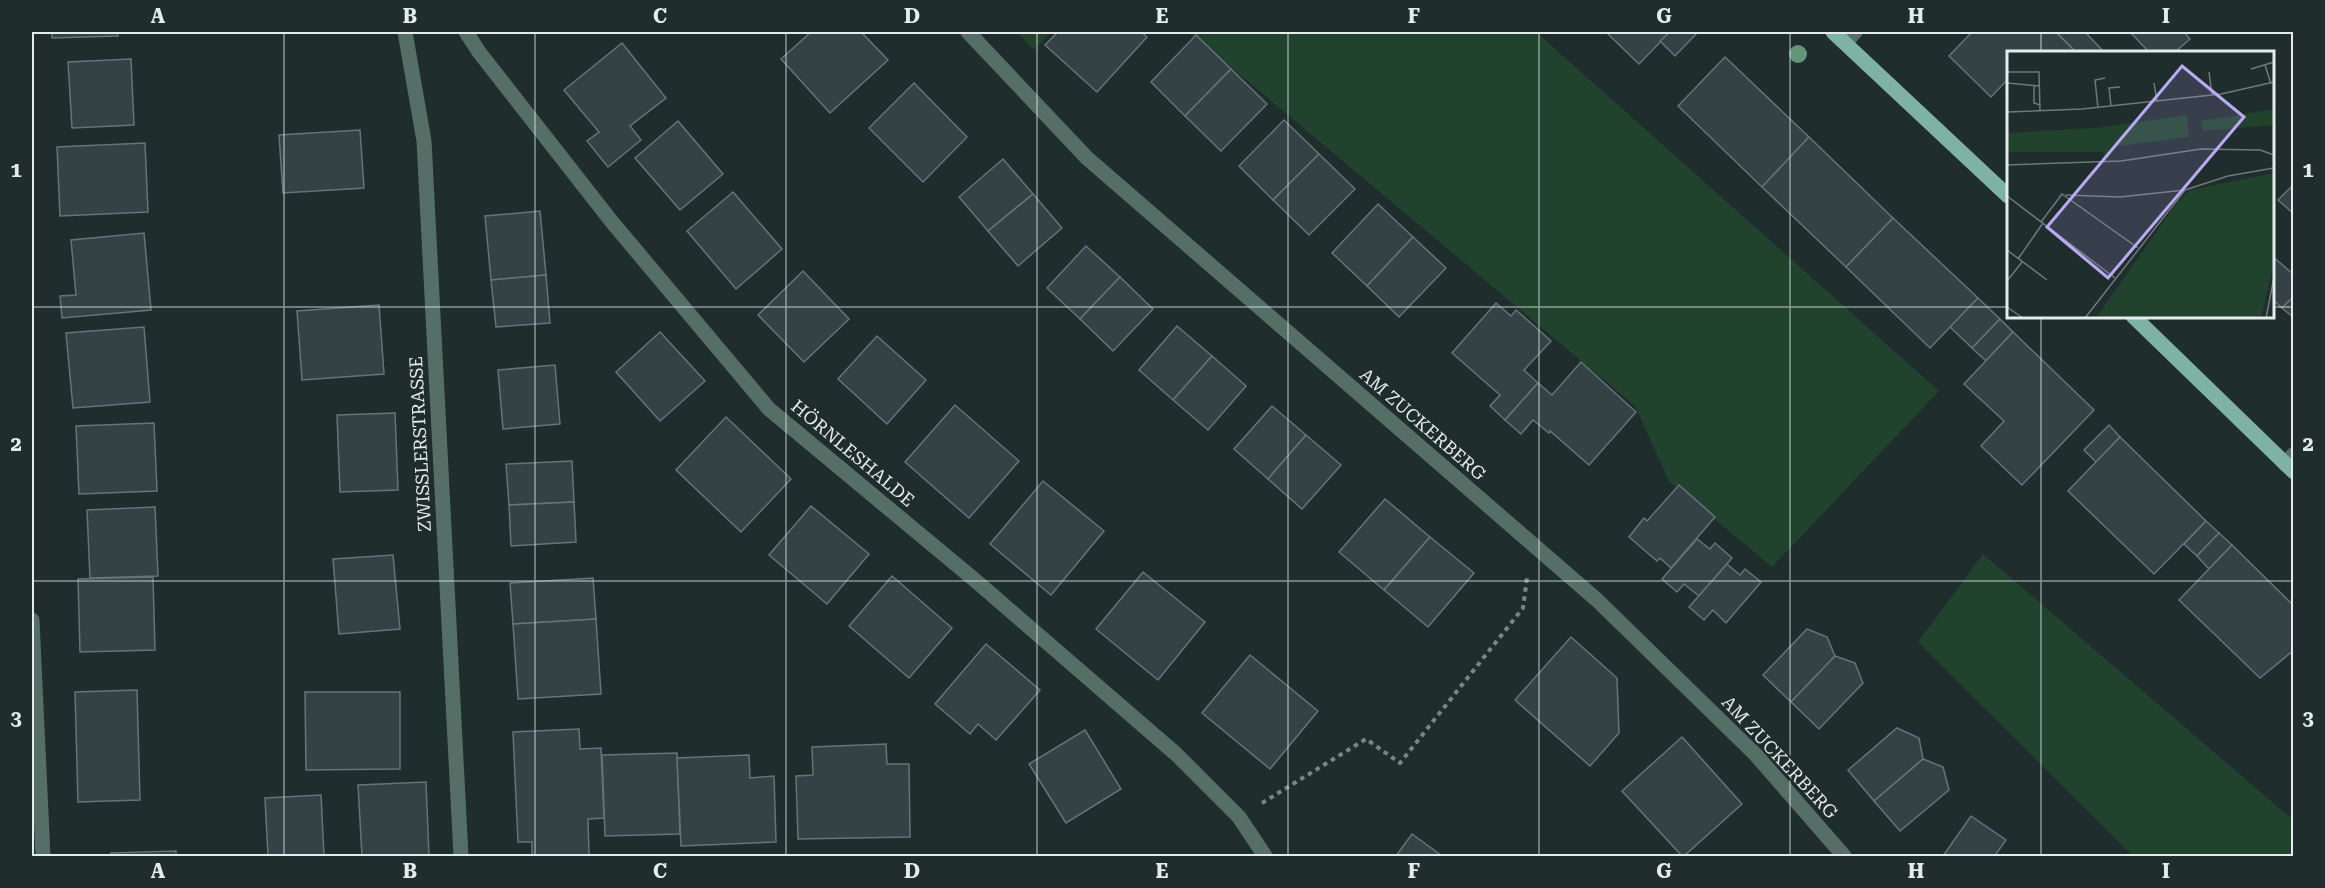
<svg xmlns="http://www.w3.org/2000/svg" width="2325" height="888" font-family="'Roboto Serif',serif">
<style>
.green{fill:#21432e}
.building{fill:#344245;stroke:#657478;stroke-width:1.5}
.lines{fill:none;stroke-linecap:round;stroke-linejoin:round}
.path{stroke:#7a8686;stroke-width:4;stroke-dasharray:4.5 4.5;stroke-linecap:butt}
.minor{stroke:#556f67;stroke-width:15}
.major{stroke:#7eb3a3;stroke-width:15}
.tree{fill:#649479}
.grid{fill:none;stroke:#e4edec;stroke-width:1.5;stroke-opacity:0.55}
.labels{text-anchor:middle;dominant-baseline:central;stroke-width:4.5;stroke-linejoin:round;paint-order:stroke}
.street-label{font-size:18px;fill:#e4edec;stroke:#1f2d2d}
.inset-road{fill:none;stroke:#6e7a79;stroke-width:1.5}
.view{fill:#baaaf6;fill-opacity:0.15;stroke:#baaaf6;stroke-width:3}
.inset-edge{fill:none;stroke:#e4edec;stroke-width:3}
.neatline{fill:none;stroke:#e4edec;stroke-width:2}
.grid-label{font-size:20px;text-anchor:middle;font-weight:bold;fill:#e4edec}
</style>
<rect width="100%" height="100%" fill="#1f2d2d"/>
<g class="green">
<polygon points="1017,32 1051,32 1034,50"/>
<polygon points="1189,32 1536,32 1939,391 1772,567 1669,481 1635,406"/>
<polygon points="1983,554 2293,820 2293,856 2133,856 1918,642"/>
</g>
<g class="building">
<polygon points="52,32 117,32 118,36 52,38"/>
<polygon points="811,32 861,32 888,60 830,113 781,59"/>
<polygon points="1058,32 1141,32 1147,37 1097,92 1045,45"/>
<polygon points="1606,32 1670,32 1639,64"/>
<polygon points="1670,32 1698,32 1675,56 1660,41"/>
<polygon points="1972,32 2056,32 2076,52 2008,52 2008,79 1991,97 1949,56"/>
<polygon points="2056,32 2085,32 2104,52 2076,52"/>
<polygon points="2130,32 2184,32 2190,39 2175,52 2149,52"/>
<polygon points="1196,35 1231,69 1185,116 1151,82"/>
<polygon points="622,43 666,98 630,126 641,140 608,167 587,141 599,132 564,90"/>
<polygon points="1725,57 1809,137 1762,187 1678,106"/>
<polygon points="131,59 134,125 72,128 68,62"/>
<polygon points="1231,69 1267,104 1221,151 1185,116"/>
<polygon points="914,83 967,137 923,182 869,128"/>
<polygon points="1284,120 1319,154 1273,200 1239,166"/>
<polygon points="678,121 723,174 680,210 635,158"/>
<polygon points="360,130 364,188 283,193 279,135"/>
<polygon points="1809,137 1893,218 1846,267 1762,187"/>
<polygon points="145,143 148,212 60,216 57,147"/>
<polygon points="1319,154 1355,189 1309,235 1273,200"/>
<polygon points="1003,159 1033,194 988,231 959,197"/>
<polygon points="2294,184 2294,214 2278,200"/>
<polygon points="733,192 782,249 736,289 687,231"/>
<polygon points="1033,194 1062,228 1018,266 988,231"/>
<polygon points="1378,204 1413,237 1367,286 1332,253"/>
<polygon points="540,211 546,275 491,280 485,216"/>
<polygon points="1893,218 1978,298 1930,348 1846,267"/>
<polygon points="144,233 151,310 62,318 60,296 76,295 71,240"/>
<polygon points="1413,237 1446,268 1399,317 1367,286"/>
<polygon points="1086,246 1120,277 1080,319 1047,288"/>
<polygon points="2272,256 2294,275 2294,296 2282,308 2272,299"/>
<polygon points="803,271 849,319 804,362 758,315"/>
<polygon points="546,275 550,323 496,327 491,280"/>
<polygon points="1120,277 1153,309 1113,351 1080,319"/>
<polygon points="2294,296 2294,318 2282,308"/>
<polygon points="1978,298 2000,319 1972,348 1950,327"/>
<polygon points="1496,303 1511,316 1516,310 1551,341 1524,370 1538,383 1505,420 1490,406 1500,395 1452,353"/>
<polygon points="379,305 384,374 302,380 297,311"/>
<polygon points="2000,319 2013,332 1986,361 1972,348"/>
<polygon points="1177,326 1212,356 1173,400 1139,370"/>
<polygon points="144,327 150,402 73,408 66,333"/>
<polygon points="660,332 705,381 660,421 616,372"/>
<polygon points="2013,332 2094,410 2022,485 1981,446 2004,421 1964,384"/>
<polygon points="877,336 926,380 887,424 838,379"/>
<polygon points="1212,356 1246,386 1208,430 1173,400"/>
<polygon points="1581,362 1636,412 1589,465 1550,431 1549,433 1533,420 1521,434 1505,420 1538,383 1552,395"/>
<polygon points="555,365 560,424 503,429 498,370"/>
<polygon points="955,405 1019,461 969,518 905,462"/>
<polygon points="1272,406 1306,435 1268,479 1234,449"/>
<polygon points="395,413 398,490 340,492 337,415"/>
<polygon points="726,417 791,479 741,532 676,470"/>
<polygon points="154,423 157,491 79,494 76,426"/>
<polygon points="2109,425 2120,437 2096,462 2084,450"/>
<polygon points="1306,435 1341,465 1302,509 1268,479"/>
<polygon points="2120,437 2206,521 2154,574 2068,491"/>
<polygon points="572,461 574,502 509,505 506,464"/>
<polygon points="1043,481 1104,531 1051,595 990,544"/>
<polygon points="1679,485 1715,517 1671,568 1660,558 1657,561 1629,537 1644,518 1647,521"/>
<polygon points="1385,499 1430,537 1384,590 1339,552"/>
<polygon points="574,502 576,542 511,546 509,505"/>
<polygon points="811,506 869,554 827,604 769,555"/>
<polygon points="155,507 158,576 90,578 87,510"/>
<polygon points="2206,521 2219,533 2197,556 2184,544"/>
<polygon points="2219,533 2232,545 2209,569 2197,556"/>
<polygon points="1430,537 1474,573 1428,627 1384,590"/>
<polygon points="1697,539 1710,549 1715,543 1732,558 1699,596 1684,584 1677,592 1662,579"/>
<polygon points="2232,545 2294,606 2294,650 2260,678 2179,600"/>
<polygon points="393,555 400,629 339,634 333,559"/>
<polygon points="1727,564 1740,575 1745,569 1761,582 1726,623 1713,610 1704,620 1689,607"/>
<polygon points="1143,572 1205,622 1158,680 1096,629"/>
<polygon points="892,576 952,628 909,678 849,626"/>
<polygon points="153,577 155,650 80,652 78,579"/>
<polygon points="593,578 596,619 513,624 510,583"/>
<polygon points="596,619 601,694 518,699 513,624"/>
<polygon points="1807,629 1827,637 1835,656 1791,702 1763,675"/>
<polygon points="1571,637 1617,678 1619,733 1590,766 1515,700"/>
<polygon points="986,644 1040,690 996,740 978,724 970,734 935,704"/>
<polygon points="1250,655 1318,711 1270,769 1202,713"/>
<polygon points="1835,656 1855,663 1863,683 1819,729 1791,702"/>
<polygon points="137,690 140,800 78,802 75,692"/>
<polygon points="305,692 400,692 400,769 306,770"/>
<polygon points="1897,728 1919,738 1923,759 1874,801 1848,770"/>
<polygon points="579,729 580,749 601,748 604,818 588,819 589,855 532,856 532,842 518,842 513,732"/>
<polygon points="1085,730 1121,789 1066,823 1029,764"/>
<polygon points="1682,737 1742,804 1684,856 1682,856 1622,791"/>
<polygon points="886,744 887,764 909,764 910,837 798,839 796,776 813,775 812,747"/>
<polygon points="677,753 680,834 605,836 602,755"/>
<polygon points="749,755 750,778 774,776 776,842 681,846 677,758"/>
<polygon points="1923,759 1943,767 1949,790 1900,831 1874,801"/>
<polygon points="426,782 429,856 362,856 358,785"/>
<polygon points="321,795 324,856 268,856 265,798"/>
<polygon points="1971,816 2006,840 1996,854 1999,856 1943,856"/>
<polygon points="1412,834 1442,856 1396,856"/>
<polygon points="176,851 176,856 111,856 111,853"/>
</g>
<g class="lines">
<polyline class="path" points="1262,803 1366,739 1400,763 1523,608 1527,578"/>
<g class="minor">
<polyline points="405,32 424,141 461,856"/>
<polyline points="466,32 479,52 612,222 769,409 976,581 1176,754 1239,817 1265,856"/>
<polyline points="968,32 1087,158 1597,600 1756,755 1844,856"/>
<polyline points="1845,43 1855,32"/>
<polyline points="2285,464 2294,454"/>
<polyline points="32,620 43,856"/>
</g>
<g class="major">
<polyline points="1833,32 2008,196"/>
<polyline points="2133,316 2294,472"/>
</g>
</g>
<circle class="tree" cx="1798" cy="54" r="9"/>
<path class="grid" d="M 284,32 L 284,856M 535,32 L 535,856M 786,32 L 786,856M 1037,32 L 1037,856M 1288,32 L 1288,856M 1539,32 L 1539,856M 1790,32 L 1790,856M 2041,32 L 2041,52M 32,307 L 2008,307M 2272,307 L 2294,307M 2041,316 L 2041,856M 32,581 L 2294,581"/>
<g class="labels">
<g class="street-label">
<text transform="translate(1423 424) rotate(41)">AM ZUCKERBERG</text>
<text transform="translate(420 444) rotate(-93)">ZWISSLERSTRASSE</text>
<text transform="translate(853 453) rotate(40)">HÖRNLESHALDE</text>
<text transform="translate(1780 757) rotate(47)">AM ZUCKERBERG</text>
</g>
</g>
<g transform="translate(2007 51)">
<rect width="267" height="267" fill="#1f2d2d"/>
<path d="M 267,58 L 267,74 L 196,80 L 194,70 ZM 180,64 L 182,86 L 111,95 L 102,98 L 103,107 L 98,107 L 96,101 L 0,101 L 0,82 L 89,77 ZM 267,122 L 267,212 L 254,267 L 89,267 L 171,150 L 183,139 Z" fill="#21432e"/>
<path class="inset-road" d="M 258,14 L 264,33M 244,18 L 267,11M 0,21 L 32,21 L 33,60M 202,21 L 205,44M 0,32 L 32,35M 147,32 L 150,50M 27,35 L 27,52 L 33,54M 104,55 L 102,37 L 113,36M 91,57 L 88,29 L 98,27M 0,61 L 75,58 L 214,43 L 267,31M 0,114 L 114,110 L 194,98 L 253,99 L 267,104M 59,144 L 113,146 L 178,139M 0,145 L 108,227M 34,171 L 55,143 L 131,197M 0,199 L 40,229M 11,208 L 36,172M 0,230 L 15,211M 0,256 L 16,267M 78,267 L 178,139 L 221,125 L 267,117M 259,267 L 267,226"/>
<path class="view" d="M 175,15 L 237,66 L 101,227 L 40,176 Z"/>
<rect width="267" height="267" class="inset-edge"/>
</g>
<rect width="2325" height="888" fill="none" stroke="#1f2d2d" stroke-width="66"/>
<rect x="33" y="33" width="2259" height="822" class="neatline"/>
<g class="grid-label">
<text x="158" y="23">A</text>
<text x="410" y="23">B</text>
<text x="660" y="23">C</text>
<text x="912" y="23">D</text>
<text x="1162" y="23">E</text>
<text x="1414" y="23">F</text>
<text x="1664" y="23">G</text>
<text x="1916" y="23">H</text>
<text x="2166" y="23">I</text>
<text x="16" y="177">1</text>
<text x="2308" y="177">1</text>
<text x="16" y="451">2</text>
<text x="2308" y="451">2</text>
<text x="16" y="725">3</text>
<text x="2308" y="725">3</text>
<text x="158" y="878">A</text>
<text x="410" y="878">B</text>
<text x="660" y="878">C</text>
<text x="912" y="878">D</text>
<text x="1162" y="878">E</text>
<text x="1414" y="878">F</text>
<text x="1664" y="878">G</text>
<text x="1916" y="878">H</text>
<text x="2166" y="878">I</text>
</g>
</svg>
